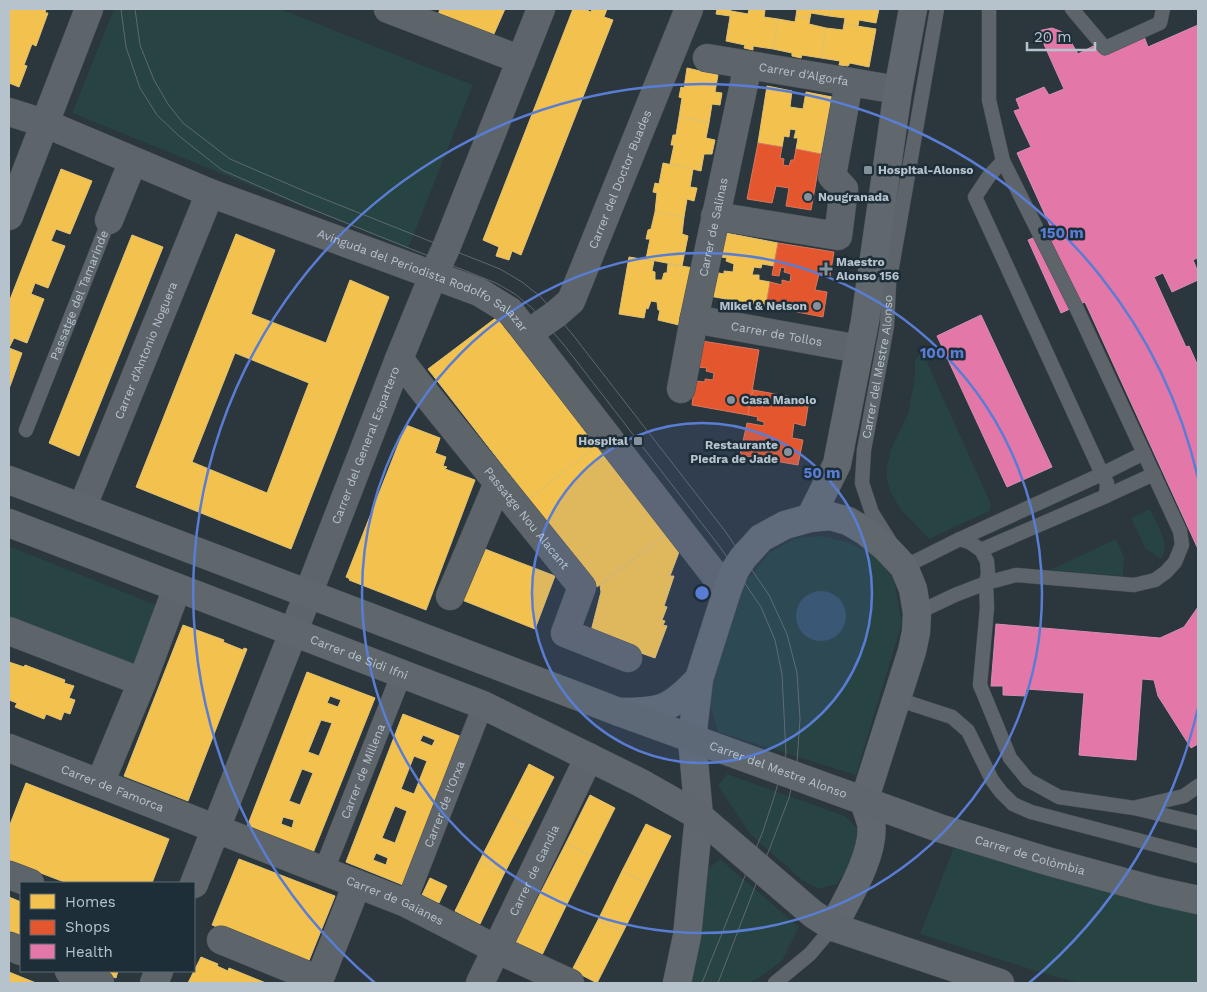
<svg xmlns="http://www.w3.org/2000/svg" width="1207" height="992" font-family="'Work Sans',sans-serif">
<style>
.green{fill:#274342}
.water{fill:#365469}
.homes{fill:#f2c14e;stroke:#e0c274;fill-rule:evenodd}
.shops{fill:#e4572e;stroke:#d6775e}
.health{fill:#e377a8;stroke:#d68eb3}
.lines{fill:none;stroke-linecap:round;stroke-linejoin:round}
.service-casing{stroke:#4a5257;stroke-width:15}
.pedestrian-casing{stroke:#4a5257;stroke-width:21}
.minor-casing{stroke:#4a5257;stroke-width:29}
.secondary-casing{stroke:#4a5257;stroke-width:29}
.primary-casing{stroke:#495359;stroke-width:29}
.service{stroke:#5d646a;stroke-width:14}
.pedestrian{stroke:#5d646a;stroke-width:20}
.minor{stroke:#5d646a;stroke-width:28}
.secondary{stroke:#60686e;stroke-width:28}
.primary{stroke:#5f676c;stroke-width:28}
.tram{stroke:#60686e;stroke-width:1}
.ring{fill:none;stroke:#5a7dd4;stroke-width:2.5}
.poi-dot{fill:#85929b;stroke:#1d2e39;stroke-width:2}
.labels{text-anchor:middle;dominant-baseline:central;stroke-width:5;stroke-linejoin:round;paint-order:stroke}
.street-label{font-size:12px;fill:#b6c3cd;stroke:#1d2e39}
.poi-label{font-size:12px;font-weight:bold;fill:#b6c3cd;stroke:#1d2e39;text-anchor:start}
.centre{fill:#5a7dd4;stroke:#1d2e39;stroke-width:2.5}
.ring-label{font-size:15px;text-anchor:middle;font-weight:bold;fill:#5a7dd4;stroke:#1d2e39;stroke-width:5;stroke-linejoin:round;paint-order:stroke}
</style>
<rect width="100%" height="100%" fill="#2b363d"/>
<g class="green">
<polygon points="114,9 280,9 473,85 408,249 72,113"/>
<polygon points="922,351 991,504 990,510 987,512 929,539 901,510 890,491 887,480 887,467 891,449 908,414 915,376 915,361"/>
<path d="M 1150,509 C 1156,523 1172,545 1161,559 L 1145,548 L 1131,518 Z"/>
<polygon points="820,536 848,542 874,555 894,579 902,623 856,775 718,732 708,698 746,581 769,553 793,539"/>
<polygon points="1116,539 1124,557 1123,576 1050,570"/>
<polygon points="9,546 159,606 133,670 9,617"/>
<polygon points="727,774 845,816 857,828 856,856 837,884 819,889 802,880 750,834 718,786"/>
<polygon points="954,847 1083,884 1198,911 1198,983 1084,983 1055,977 920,934"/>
<polygon points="720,859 799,927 782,961 757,979 748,983 687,983 709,868"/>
</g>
<circle class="water" cx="821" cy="616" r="25"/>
<g class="homes">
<polygon points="9,9 46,9 45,13 48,13 36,46 32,44 24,65 27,66 19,87 9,83"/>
<polygon points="440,9 505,9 493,36 438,15"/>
<polygon points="573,9 584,9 591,12 592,9 607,9 604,17 613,20 521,255 512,251 509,260 496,256 499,247 483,240"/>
<polygon points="717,9 731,9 730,16 716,14"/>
<polygon points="749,9 765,10 764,17 778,19 773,49 753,46 753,50 744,48 745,45 726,41 731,11 748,14"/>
<polygon points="793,9 830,9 829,16 811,13 810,18 796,16 797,9"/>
<polygon points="830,9 879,9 876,23 859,20 858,26 844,24 845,18 829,16"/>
<polygon points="796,16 810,18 809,24 826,28 821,58 802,55 801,58 792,56 792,53 773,49 778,19 795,22"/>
<polygon points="844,24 876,29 869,67 850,63 848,66 839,65 840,61 821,58 826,28 843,30"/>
<polygon points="687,68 718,75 715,92 722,93 720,105 712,104 709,123 679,117 682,98 679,97 681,87 684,88"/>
<polygon points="767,86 792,91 790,107 803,109 806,92 832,97 821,154 796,149 798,138 794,138 796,130 790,129 789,137 784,136 782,147 758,143"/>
<polygon points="679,117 709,123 706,138 715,140 712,154 704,154 701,171 670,164 674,145 671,145 673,135 676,135"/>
<polygon points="663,163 693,169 690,187 697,188 694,201 687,199 684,217 655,212 657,193 653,192 655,183 659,184"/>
<polygon points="61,169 92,181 70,234 56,229 51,241 65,246 48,288 35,283 31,294 44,299 27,343 14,338 9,348 22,353 9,389 9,302"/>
<polygon points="655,212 684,217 682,234 688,236 682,266 646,259 650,239 646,239 648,230 651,229"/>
<polygon points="721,232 778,243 774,266 762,264 761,268 754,267 752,275 759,275 759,280 770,282 766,306 709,296 714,272 724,274 724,271 733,272 734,264 726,261 727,258 716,256"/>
<path d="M 236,234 L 275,250 L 251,314 L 326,343 L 350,280 L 389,297 L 291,549 L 136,487 ZM 235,353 L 309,383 L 267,493 L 192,462 Z"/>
<polygon points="132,235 163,247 79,456 49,443"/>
<polygon points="629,257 654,261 652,271 655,272 655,280 662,280 664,273 667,273 668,264 694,268 683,326 658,320 660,310 658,310 657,302 651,301 648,309 646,308 644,318 619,314"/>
<polygon points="497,317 597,446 529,499 428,369"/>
<polygon points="406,425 440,438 435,453 446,457 443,466 447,467 445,469 475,480 426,610 349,580 350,579 346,577"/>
<polygon points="597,446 666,534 597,587 529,499"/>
<polygon points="666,534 679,552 670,576 674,576 664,606 667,607 662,620 665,621 663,625 667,626 655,658 590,635 601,592 600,585"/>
<polygon points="477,546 555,576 535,629 457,598"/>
<polygon points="183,625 224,640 223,642 243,650 244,648 247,649 188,801 124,776"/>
<polygon points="9,662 24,667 25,665 65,680 64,683 74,686 69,698 75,700 70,714 64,712 61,720 46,714 44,719 15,707 17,703 9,700"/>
<path d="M 307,672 L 375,698 L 313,853 L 247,827 ZM 330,696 L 341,700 L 338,707 L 327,703 ZM 321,720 L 332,723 L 319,756 L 308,752 ZM 302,769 L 313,773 L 300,805 L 289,801 ZM 283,817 L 294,820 L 292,828 L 281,824 Z"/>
<path d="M 403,714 L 462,737 L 403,885 L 346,862 ZM 423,735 L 435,740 L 432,746 L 420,741 ZM 414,756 L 427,761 L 414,794 L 401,789 ZM 395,806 L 407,811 L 395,843 L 382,838 ZM 376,853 L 388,858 L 386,865 L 373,860 Z"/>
<polygon points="529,764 554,777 529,826 504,813"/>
<polygon points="26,783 169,839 152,883 67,883 9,861 9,827"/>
<polygon points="590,795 615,808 591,856 566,843"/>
<polygon points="504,813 529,826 504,874 479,862"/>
<polygon points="646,824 671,836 647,884 622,871"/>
<polygon points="566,843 591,856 567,904 541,892"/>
<polygon points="239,859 335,896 308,963 212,925"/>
<polygon points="479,862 504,874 480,924 455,911"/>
<polygon points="622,871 647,884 623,932 598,920"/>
<polygon points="430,878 447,886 439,903 422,895"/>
<polygon points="541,892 567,904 542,955 516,942"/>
<polygon points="9,897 21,902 21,940 9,935"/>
<polygon points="598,920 623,932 597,983 572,970"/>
<polygon points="201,957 218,964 217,966 228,971 229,968 266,983 188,983"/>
<polygon points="97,971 118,971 116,978"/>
<polygon points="9,972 36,983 9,983"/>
</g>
<g class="shops">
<polygon points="758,143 782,147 780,158 784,159 783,165 789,166 791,160 794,160 796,149 821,154 811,210 786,206 789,188 776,186 772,203 747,199"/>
<polygon points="778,243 834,252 830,276 819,274 815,290 827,292 823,317 766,306 770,282 782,285 782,280 790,282 791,274 784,272 785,268 781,267 779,276 772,275"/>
<polygon points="702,341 759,350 748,415 692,405 695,381 705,382 705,379 713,380 714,373 706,371 707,368 698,367"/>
<polygon points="753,390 809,400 805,426 794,423 792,438 803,440 798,465 740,455 747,423 764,426 764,422 757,420 758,417 748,415"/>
</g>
<g class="health">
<polygon points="1198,25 1198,262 1197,258 1193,260 1198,272 1198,280 1172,292 1163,273 1154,277 1186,347 1189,346 1198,366 1198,549 1085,302 1061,313 1028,240 1052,230 1017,153 1031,147 1014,111 1020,109 1016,99 1044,87 1049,95 1064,89 1038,31 1052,28 1060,31 1067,35 1078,54 1099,43 1142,31 1148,47"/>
<polygon points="981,315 1052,467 1007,487 937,336"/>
<polygon points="1198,607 1198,744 1191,748 1158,696 1154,680 1142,679 1136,760 1079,755 1084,693 1026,689 1026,696 1003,695 1003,686 991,686 996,624 1160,638 1184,627"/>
</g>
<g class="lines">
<g class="service-casing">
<g id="service">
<polyline points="989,9 989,100 1003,161 989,176 975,197 1102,474 1144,453"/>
<polyline points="1072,9 1105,48 1160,23 1163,9"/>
<path id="s1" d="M 26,430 L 109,220"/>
<polyline points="1106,496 1154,474"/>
<polyline points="960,539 1102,474 1107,483 1106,496 981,550"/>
<path id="s2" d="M 889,540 L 872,513 L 862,483 L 864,450 L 887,326 L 889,284 L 937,9"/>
<polyline points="902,563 904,567 960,539 971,543 981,550 987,561 988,573 986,583 987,608 980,685 1010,758 1028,780 1059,797 1134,808 1198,823"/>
<polyline points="917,613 955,595 986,583 1016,575 1134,585 1155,580 1166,572 1175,562 1182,545 1180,531 1076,307 1003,161"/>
<polyline points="897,699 952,717 968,731 992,780 1001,792 1013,804 1031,812 1198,856"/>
<polyline points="1137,807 1184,796 1198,786"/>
<polyline points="775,983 810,954 833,927"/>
</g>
</g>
<g class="pedestrian-casing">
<g id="pedestrian">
<path id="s3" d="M 324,870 L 402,673"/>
<path id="s4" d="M 406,903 L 483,705"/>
</g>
</g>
<g class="minor-casing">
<g id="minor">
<polyline points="388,9 521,60"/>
<path id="s5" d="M 707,58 L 898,90"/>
<path id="s6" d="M 9,112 L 44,123 L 210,193 L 479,292 L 510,311 L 727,591"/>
<polyline points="9,216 89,9"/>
<polyline points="715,216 838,236 844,189 832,176 849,82"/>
<polyline points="109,220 133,161"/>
<path id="s7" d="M 694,319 L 859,349"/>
<path id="s8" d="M 529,333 L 556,314 L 571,301 L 689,9"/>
<path id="s9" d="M 399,359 L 427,395 L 582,587 L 565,633 L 628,658"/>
<path id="s10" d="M 681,389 L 694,319 L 748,65"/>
<path id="s11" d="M 82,508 L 210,193"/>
<polyline points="450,596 498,483"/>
<polyline points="9,631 142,682"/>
<path id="s12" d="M 9,748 L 406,903 L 496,949 L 570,983"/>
<polyline points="100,783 142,682 177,588"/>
<polyline points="9,875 30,883"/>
<path id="s13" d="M 194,884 L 293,633 L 399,359 L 433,276 L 446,248 L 541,9"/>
<polyline points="221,940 319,980"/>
<polyline points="9,946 21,951"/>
<polyline points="69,971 100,983"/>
<polyline points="154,983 159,971"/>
<polyline points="318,983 357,884"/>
<path id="s14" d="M 480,983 L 589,757"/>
</g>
</g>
<g class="secondary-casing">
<g id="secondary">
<polyline points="810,518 837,464 865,321 898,90 913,9"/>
<path d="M 619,712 C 661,712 670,710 699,679"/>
<path d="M 677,983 L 687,936 L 699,816 L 692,739 L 699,679 L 727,591 L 735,570 L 743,558 L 761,538 L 785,525 L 810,518 L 830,516 L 848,521 L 865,531 L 885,547 L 904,567 L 913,589 L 917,613 L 916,632 L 912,651 L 864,801 C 866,808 869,816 871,823 C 876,853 846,901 833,927"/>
</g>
</g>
<g class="primary-casing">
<g id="primary">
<path id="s15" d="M 9,480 L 619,712 L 939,828 L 1047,861 L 1157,891 L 1198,900"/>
<path id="s16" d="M 9,523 L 483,705 L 641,783 L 699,816 L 813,914 L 833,927 L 1000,983"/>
</g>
</g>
<use href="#service" class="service"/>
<use href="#pedestrian" class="pedestrian"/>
<use href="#minor" class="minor"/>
<use href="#secondary" class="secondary"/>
<use href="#primary" class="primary"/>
<g class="tram">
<polyline points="121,9 126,47 140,88 157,115 179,136 222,170 304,206 496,283 515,294 532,308 564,345 720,547 761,607 775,640 782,674 786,754 775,794 763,831 702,983"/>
<polyline points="135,9 140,45 154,80 168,104 183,123 230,159 309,193 500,269 522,282 541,297 573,335 725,531 769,595 787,634 797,673 800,719 797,762 789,798 718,983"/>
</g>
</g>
<circle cx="702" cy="593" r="170" fill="#5a7dd4" fill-opacity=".12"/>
<g class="ring">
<circle cx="702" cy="593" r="170"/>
<circle cx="702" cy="593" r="340"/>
<path d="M1198 708A509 509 0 0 1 1029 983M375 983A509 509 0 1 1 1198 478"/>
</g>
<g class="poi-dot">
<rect x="863" y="165" width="10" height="10" rx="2.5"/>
<circle cx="808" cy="197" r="5"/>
<path d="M823.5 261.5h5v5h5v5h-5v5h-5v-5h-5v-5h5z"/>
<circle cx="817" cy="306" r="5"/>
<circle cx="731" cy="400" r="5"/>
<rect x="633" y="436" width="10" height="10" rx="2.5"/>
<circle cx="788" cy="452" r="5"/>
</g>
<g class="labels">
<g class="street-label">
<text stroke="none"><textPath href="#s5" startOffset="98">Carrer d'Algorfa</textPath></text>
<text stroke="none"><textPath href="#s8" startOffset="184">Carrer del Doctor Buades</textPath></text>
<text stroke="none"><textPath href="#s10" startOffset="165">Carrer de Salinas</textPath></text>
<text stroke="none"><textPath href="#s6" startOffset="448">Avinguda del Periodista Rodolfo Salazar</textPath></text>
<text stroke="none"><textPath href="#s1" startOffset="145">Passatge del Tamarinde</textPath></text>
<text stroke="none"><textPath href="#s7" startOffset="84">Carrer de Tollos</textPath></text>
<text stroke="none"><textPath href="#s11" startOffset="170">Carrer d'Antonio Noguera</textPath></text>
<text stroke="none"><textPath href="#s2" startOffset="181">Carrer del Mestre Alonso</textPath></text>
<text stroke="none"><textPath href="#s13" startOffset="471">Carrer del General Espartero</textPath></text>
<text stroke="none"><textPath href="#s9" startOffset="204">Passatge Nou Alacant</textPath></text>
<text stroke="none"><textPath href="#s16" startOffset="375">Carrer de Sidi Ifni</textPath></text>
<text stroke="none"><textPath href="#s15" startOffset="822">Carrer del Mestre Alonso</textPath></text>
<text stroke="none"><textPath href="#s3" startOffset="106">Carrer de Millena</textPath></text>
<text stroke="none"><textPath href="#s12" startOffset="111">Carrer de Famorca</textPath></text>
<text stroke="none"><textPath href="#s4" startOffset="106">Carrer de l'Orxa</textPath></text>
<text stroke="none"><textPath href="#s15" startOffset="1088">Carrer de Colòmbia</textPath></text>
<text stroke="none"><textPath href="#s14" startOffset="125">Carrer de Gandia</textPath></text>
<text stroke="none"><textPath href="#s12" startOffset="415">Carrer de Gaianes</textPath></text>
</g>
<g class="poi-label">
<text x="878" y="170">Hospital-Alonso</text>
<text x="818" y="197">Nougranada</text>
<text x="836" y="262">Maestro<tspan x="836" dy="14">Alonso 156</tspan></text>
<text x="807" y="306" text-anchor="end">Mikel &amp; Nelson</text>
<text x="741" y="400">Casa Manolo</text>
<text x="628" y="441" text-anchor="end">Hospital</text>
<text x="778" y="445" text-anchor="end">Restaurante<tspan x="778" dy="14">Piedra de Jade</tspan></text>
</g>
</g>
<circle cx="702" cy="593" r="8" class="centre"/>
<g class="ring-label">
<text x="1062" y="238">150 m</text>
<text x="942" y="358">100 m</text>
<text x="822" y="478">50 m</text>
</g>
<rect width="1207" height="992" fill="none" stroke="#b6c3cd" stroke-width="20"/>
<rect x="20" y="882" width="175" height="90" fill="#1d2e39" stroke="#5a6a74"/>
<rect x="30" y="894" width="25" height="15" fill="#f2c14e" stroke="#5a6a74"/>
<text x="65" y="907" font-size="15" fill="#b6c3cd">Homes</text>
<rect x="30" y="920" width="25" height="15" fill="#e4572e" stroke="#5a6a74"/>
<text x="65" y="932" font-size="15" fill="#b6c3cd">Shops</text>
<rect x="30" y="944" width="25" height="15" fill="#e377a8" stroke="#5a6a74"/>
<text x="65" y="957" font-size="15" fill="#b6c3cd">Health</text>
<path d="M1027 42v8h68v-8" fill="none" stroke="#b6c3cd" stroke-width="2.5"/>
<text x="1034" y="42" font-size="15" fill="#b6c3cd" stroke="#1d2e39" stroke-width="4" paint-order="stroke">20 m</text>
</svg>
